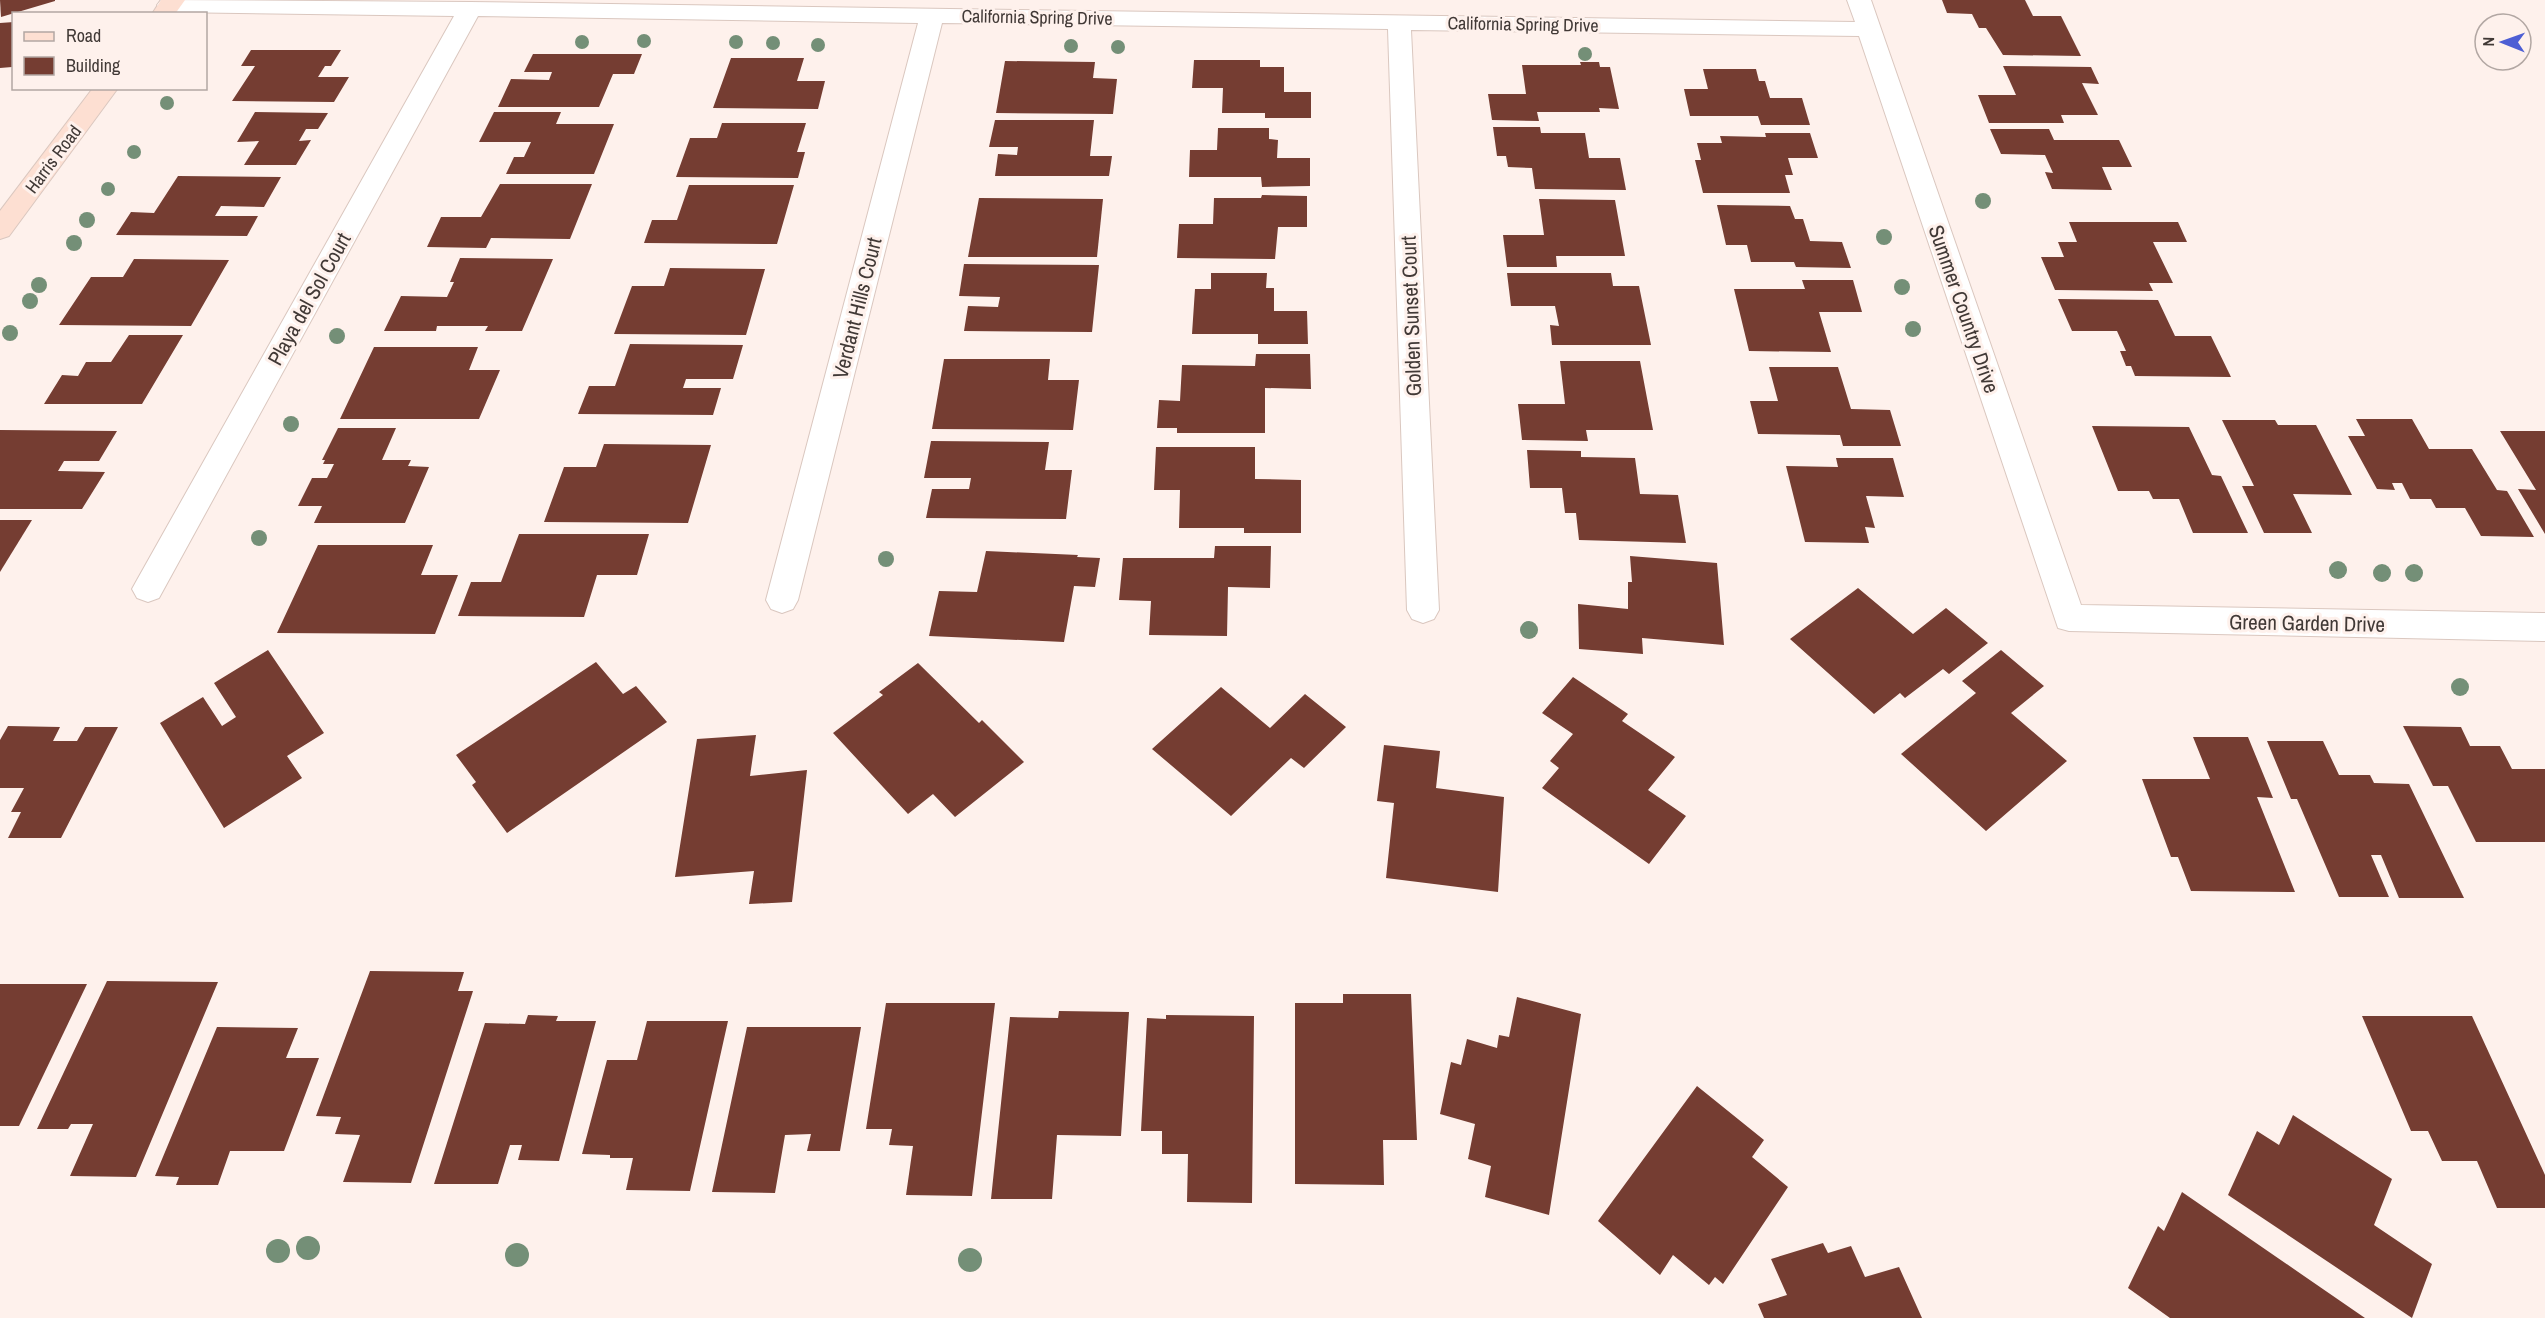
<svg xmlns="http://www.w3.org/2000/svg" width="2545" height="1318" font-family="'Archivo Narrow',sans-serif">
<style>
.building{fill:#753d32}
.lines{fill:none;stroke-linecap:round;stroke-linejoin:round}
.street-casing{stroke:#dac7bf;stroke-width:2}
.secondary-casing{stroke:#dac7bf;stroke-width:2}
.street{fill:#fff;fill-rule:evenodd}
.secondary{fill:#fddfd2;fill-rule:evenodd}
.tree{fill:#748f77}
.labels{text-anchor:middle;dominant-baseline:central;stroke-width:6;stroke-linejoin:round;paint-order:stroke}
.far-street-label{font-size:18px;fill:#413936;stroke:#fef1ec}
.street-label{font-size:21px;fill:#413936;stroke:#fef1ec}
</style>
<rect width="100%" height="100%" fill="#fef1ec"/>
<g class="building">
<polygon points="0,0 55,0 55,1 1,17"/>
<polygon points="1942,0 2025,0 2033,16 2061,16 2081,56 2003,55 1986,28 1979,28 1972,14 1947,13"/>
<polygon points="14,22 14,64 12,67 0,68 0,23"/>
<polygon points="251,50 341,50 331,66 325,66 318,77 349,77 334,102 232,101 255,66 241,66"/>
<polygon points="533,54 642,54 634,74 613,74 599,107 498,107 511,79 549,80 552,72 524,72"/>
<polygon points="731,58 804,58 797,81 825,81 818,109 713,108"/>
<polygon points="1194,60 1260,60 1260,67 1284,67 1284,92 1311,92 1311,118 1265,118 1265,113 1222,113 1223,88 1192,88"/>
<polygon points="1005,61 1095,62 1093,78 1117,79 1113,114 996,113"/>
<polygon points="1580,62 1599,62 1600,67 1610,67 1619,109 1599,108 1600,112 1537,112 1539,121 1492,120 1488,94 1526,94 1522,65 1581,65"/>
<polygon points="2003,66 2091,67 2099,84 2082,83 2098,115 2061,115 2064,123 1989,123 1978,95 2016,95"/>
<polygon points="1703,69 1756,69 1759,81 1765,81 1770,98 1802,98 1810,125 1761,125 1758,116 1690,116 1684,89 1708,89"/>
<polygon points="255,112 328,113 318,129 306,129 299,141 311,140 296,165 244,165 259,141 237,142"/>
<polygon points="494,112 561,112 556,124 614,124 594,174 506,174 514,157 524,157 531,142 479,142"/>
<polygon points="995,120 1094,120 1090,156 1112,156 1109,176 995,176 998,154 1017,155 1018,147 989,147"/>
<polygon points="722,123 806,123 797,152 805,152 798,178 676,177 690,138 717,138"/>
<polygon points="1493,127 1540,127 1541,133 1585,133 1589,158 1620,158 1626,190 1535,189 1532,168 1508,167 1506,156 1497,156"/>
<polygon points="1218,128 1269,128 1269,139 1278,140 1277,158 1310,158 1310,186 1262,187 1261,177 1189,177 1190,150 1217,150"/>
<polygon points="1990,129 2049,129 2054,140 2119,140 2132,167 2102,167 2112,190 2052,189 2045,172 2053,173 2045,155 2001,154"/>
<polygon points="1765,133 1810,133 1818,158 1788,158 1793,175 1785,175 1790,193 1703,193 1695,160 1701,160 1697,143 1722,143 1720,136 1766,137"/>
<polygon points="178,176 281,177 264,207 221,206 215,216 258,216 247,236 116,235 131,212 154,213"/>
<polygon points="500,184 592,184 570,239 491,238 486,248 427,247 441,217 481,217"/>
<polygon points="689,185 794,185 777,244 644,243 652,220 677,220"/>
<polygon points="1262,195 1307,196 1307,227 1278,227 1275,259 1177,258 1179,224 1213,224 1214,198 1261,198"/>
<polygon points="979,198 1103,199 1097,257 968,257"/>
<polygon points="1539,199 1615,200 1625,256 1556,256 1557,267 1507,267 1503,235 1544,235"/>
<polygon points="1717,205 1790,206 1795,219 1803,219 1810,241 1842,242 1851,268 1796,267 1794,262 1751,262 1747,245 1726,245"/>
<polygon points="2069,222 2178,222 2187,242 2153,242 2173,283 2149,283 2153,291 2055,290 2041,257 2064,257 2058,242 2077,242"/>
<polygon points="460,258 553,259 522,331 485,331 488,326 437,326 436,331 384,331 401,296 447,297 454,282 450,282"/>
<polygon points="134,259 229,260 191,326 59,325 91,277 123,277"/>
<polygon points="964,264 1099,265 1092,332 964,331 968,306 998,307 1000,297 959,296"/>
<polygon points="670,268 765,269 746,335 614,334 632,286 664,286"/>
<polygon points="1211,273 1267,273 1266,288 1274,288 1274,311 1307,311 1308,344 1258,344 1258,334 1192,334 1195,289 1211,289"/>
<polygon points="1507,273 1611,273 1613,286 1639,286 1651,345 1552,345 1550,325 1559,326 1555,306 1511,306"/>
<polygon points="1802,280 1853,280 1862,312 1819,312 1831,352 1749,351 1734,289 1805,289"/>
<polygon points="2058,299 2158,300 2175,336 2211,336 2231,377 2135,376 2131,366 2126,366 2120,351 2126,351 2117,331 2072,331"/>
<polygon points="129,335 183,335 142,404 44,404 62,375 78,376 86,362 111,362"/>
<polygon points="630,344 743,345 733,379 686,379 683,388 721,388 713,415 578,414 589,386 615,386"/>
<polygon points="374,347 478,347 469,370 500,370 479,419 340,419"/>
<polygon points="1256,354 1310,354 1311,389 1265,388 1265,433 1177,433 1177,428 1157,428 1159,400 1180,401 1182,365 1255,366"/>
<polygon points="944,359 1050,359 1048,380 1079,380 1073,430 932,429"/>
<polygon points="1560,361 1640,361 1653,430 1586,430 1588,441 1522,440 1518,404 1565,404"/>
<polygon points="1769,367 1838,367 1851,409 1890,410 1901,446 1843,446 1840,435 1758,434 1750,401 1778,401"/>
<polygon points="2356,419 2412,419 2429,449 2472,449 2497,490 2507,491 2534,537 2481,536 2465,508 2436,508 2431,499 2410,499 2402,483 2392,483 2395,490 2377,489 2348,436 2365,436"/>
<polygon points="2222,420 2275,420 2278,425 2316,425 2352,495 2293,494 2312,533 2264,533 2242,486 2254,486"/>
<polygon points="2092,426 2189,427 2212,475 2221,476 2248,533 2193,533 2179,499 2153,499 2149,491 2118,491"/>
<polygon points="338,428 396,428 382,460 411,460 408,466 429,467 405,523 314,523 322,506 298,506 312,478 327,478 334,464 323,464 325,460 322,460"/>
<polygon points="0,430 117,431 99,461 64,461 58,471 105,472 82,509 0,509"/>
<polygon points="2500,431 2545,431 2545,534 2518,489 2536,490"/>
<polygon points="931,441 1049,442 1045,470 1072,470 1066,519 926,518 932,489 969,489 971,478 924,478"/>
<polygon points="604,444 711,445 688,523 544,522 564,467 596,467"/>
<polygon points="1156,447 1255,447 1255,479 1301,480 1301,533 1244,533 1244,528 1179,528 1180,490 1154,490"/>
<polygon points="1527,450 1581,451 1581,457 1635,458 1640,494 1678,495 1686,543 1579,540 1576,513 1565,513 1562,488 1530,488"/>
<polygon points="1836,458 1893,458 1904,497 1866,496 1875,528 1865,527 1869,543 1805,542 1786,466 1838,467"/>
<polygon points="0,520 32,520 0,572"/>
<polygon points="519,534 649,534 637,575 597,575 584,617 458,616 471,582 501,582"/>
<polygon points="318,545 433,545 421,575 458,575 435,634 277,633"/>
<polygon points="1215,546 1271,546 1270,588 1228,587 1227,636 1149,635 1151,601 1119,600 1123,558 1214,558"/>
<polygon points="986,551 1078,555 1077,557 1100,558 1095,587 1074,586 1064,642 929,636 939,591 977,592"/>
<polygon points="1630,556 1717,563 1724,645 1642,638 1643,654 1579,649 1578,604 1628,609 1628,582 1632,582"/>
<polygon points="1858,588 1913,634 1946,608 1988,643 1949,674 1943,669 1905,698 1900,693 1874,714 1790,639"/>
<polygon points="268,650 324,733 287,756 302,778 224,828 160,723 203,697 222,726 236,717 214,683"/>
<polygon points="2001,650 2044,686 2011,713 2067,761 1986,831 1901,754 1976,693 1962,681"/>
<polygon points="596,662 623,694 636,686 667,722 507,833 472,785 476,782 456,755"/>
<polygon points="918,663 979,723 982,720 1024,762 955,817 933,794 908,814 833,733 883,695 879,692"/>
<polygon points="1573,677 1628,714 1622,721 1675,757 1648,790 1686,816 1649,864 1542,788 1559,768 1550,761 1573,734 1542,713"/>
<polygon points="1221,687 1270,728 1305,694 1346,727 1304,768 1291,758 1231,816 1152,749"/>
<polygon points="8,726 60,727 53,741 77,741 85,727 118,727 61,838 8,838 21,812 11,812 24,788 0,788 0,740"/>
<polygon points="2403,726 2461,727 2470,746 2500,746 2512,769 2545,769 2545,842 2476,842 2448,786 2433,786"/>
<polygon points="756,735 750,776 807,770 792,902 749,904 754,871 675,877 697,739"/>
<polygon points="2193,737 2248,737 2273,798 2257,797 2295,892 2191,891 2178,857 2171,857 2142,779 2210,779"/>
<polygon points="2267,741 2323,741 2339,775 2370,775 2374,783 2409,784 2464,898 2399,898 2381,855 2371,855 2389,897 2339,897 2297,799 2291,799"/>
<polygon points="1384,745 1440,751 1436,788 1504,797 1498,892 1386,878 1394,803 1377,801"/>
<polygon points="370,971 464,972 458,991 473,991 411,1183 343,1182 360,1135 335,1134 341,1117 316,1116"/>
<polygon points="107,981 218,982 136,1177 70,1176 93,1124 71,1124 68,1129 37,1129"/>
<polygon points="0,984 87,984 19,1126 0,1126"/>
<polygon points="1343,994 1411,994 1417,1140 1383,1140 1384,1185 1295,1184 1295,1003 1343,1003"/>
<polygon points="1517,997 1581,1014 1549,1215 1485,1197 1491,1166 1468,1159 1475,1124 1440,1114 1451,1062 1461,1065 1467,1039 1497,1048 1499,1035 1509,1037"/>
<polygon points="886,1003 995,1003 972,1196 906,1195 913,1146 889,1145 892,1129 866,1129"/>
<polygon points="1059,1011 1129,1012 1121,1136 1057,1135 1052,1199 991,1199 1010,1017 1058,1018"/>
<polygon points="528,1015 558,1016 556,1021 596,1021 559,1161 518,1160 522,1145 510,1145 498,1184 434,1184 485,1023 525,1024"/>
<polygon points="1166,1015 1254,1016 1252,1203 1187,1202 1188,1154 1162,1154 1162,1131 1141,1131 1147,1018 1166,1019"/>
<polygon points="2362,1016 2472,1016 2545,1175 2545,1208 2497,1208 2477,1161 2442,1161 2428,1131 2411,1131"/>
<polygon points="647,1021 728,1021 690,1191 626,1190 633,1158 610,1158 610,1155 582,1154 607,1060 637,1060"/>
<polygon points="217,1027 298,1028 286,1058 319,1058 284,1151 230,1151 218,1185 176,1185 179,1177 155,1176"/>
<polygon points="747,1027 861,1027 840,1151 807,1151 811,1134 785,1135 775,1193 712,1192"/>
<polygon points="1697,1086 1764,1140 1752,1157 1788,1187 1723,1284 1715,1277 1709,1285 1673,1255 1660,1275 1598,1221"/>
<polygon points="2293,1115 2392,1179 2374,1225 2432,1264 2412,1318 2228,1195 2257,1131 2279,1145"/>
<polygon points="2182,1192 2365,1318 2170,1318 2128,1288 2158,1226 2164,1231"/>
<polygon points="1823,1243 1828,1253 1851,1246 1865,1277 1899,1267 1922,1318 1764,1318 1758,1304 1787,1295 1771,1259"/>
</g>
<g class="lines">
<g class="street-casing">
<polygon id="street" points="161,0 470,2 1855,22 1847,0 1871,0 2081,605 2545,613 2545,641 2069,631 2058,628 1859,36 1411,30 1439,610 1434,619 1423,623 1412,619 1407,610 1388,29 942,23 798,600 793,609 782,613 771,609 766,600 918,23 478,16 159,598 148,602 137,598 132,589 137,580 454,16 169,12 161,10 157,5"/>
</g>
<g class="secondary-casing">
<g id="secondary">
<polygon points="161,0 185,0 175,14 152,14"/>
<polygon points="93,88 118,88 9,236 0,239 0,211"/>
</g>
</g>
<use href="#street" class="street"/>
<use href="#secondary" class="secondary"/>
</g>
<g class="tree">
<circle cx="644" cy="41" r="7"/>
<circle cx="582" cy="42" r="7"/>
<circle cx="736" cy="42" r="7"/>
<circle cx="773" cy="43" r="7"/>
<circle cx="818" cy="45" r="7"/>
<circle cx="1071" cy="46" r="7"/>
<circle cx="1118" cy="47" r="7"/>
<circle cx="1585" cy="54" r="7"/>
<circle cx="167" cy="103" r="7"/>
<circle cx="134" cy="152" r="7"/>
<circle cx="108" cy="189" r="7"/>
<circle cx="1983" cy="201" r="8"/>
<circle cx="87" cy="220" r="8"/>
<circle cx="1884" cy="237" r="8"/>
<circle cx="74" cy="243" r="8"/>
<circle cx="39" cy="285" r="8"/>
<circle cx="1902" cy="287" r="8"/>
<circle cx="30" cy="301" r="8"/>
<circle cx="1913" cy="329" r="8"/>
<circle cx="10" cy="333" r="8"/>
<circle cx="337" cy="336" r="8"/>
<circle cx="291" cy="424" r="8"/>
<circle cx="259" cy="538" r="8"/>
<circle cx="886" cy="559" r="8"/>
<circle cx="2338" cy="570" r="9"/>
<circle cx="2382" cy="573" r="9"/>
<circle cx="2414" cy="573" r="9"/>
<circle cx="1529" cy="630" r="9"/>
<circle cx="2460" cy="687" r="9"/>
<circle cx="308" cy="1248" r="12"/>
<circle cx="278" cy="1251" r="12"/>
<circle cx="517" cy="1255" r="12"/>
<circle cx="970" cy="1260" r="12"/>
</g>
<g class="labels">
<g class="far-street-label">
<text transform="translate(1037 17) rotate(1)">California Spring Drive</text>
<text transform="translate(1523 24) rotate(1)">California Spring Drive</text>
<text transform="translate(53 159) rotate(-53)">Harris Road</text>
</g>
<g class="street-label">
<text transform="translate(309 299) rotate(-61)">Playa del Sol Court</text>
<text transform="translate(857 308) rotate(-76)">Verdant Hills Court</text>
<text transform="translate(1964 309) rotate(71)">Summer Country Drive</text>
<text transform="translate(1411 316) rotate(-92)">Golden Sunset Court</text>
<text transform="translate(2307 623) rotate(1)">Green Garden Drive</text>
</g>
</g>
<rect x="12" y="12" width="195" height="78" fill="#fef1ec" stroke="#b2a7a3" stroke-width="1.5"/>
<rect x="24" y="32" width="30" height="9" fill="#fddfd2" stroke="#b2a7a3" stroke-width="1.5"/>
<text x="66" y="42" font-size="18" fill="#413936">Road</text>
<rect x="24" y="57" width="30" height="18" fill="#753d32" stroke="#b2a7a3" stroke-width="1.5"/>
<text x="66" y="72" font-size="18" fill="#413936">Building</text>
<g transform="translate(2503 42) rotate(271)"><circle r="28" fill="#fef1ec" stroke="#b2a7a3" stroke-width="1.5"/>
<path d="M0-4.5L10 22L0 15L-10 22Z" fill="#4d5ed4"/>
<text y="-9" font-size="16" font-weight="bold" text-anchor="middle" fill="#413936">N</text>
</g>
</svg>
